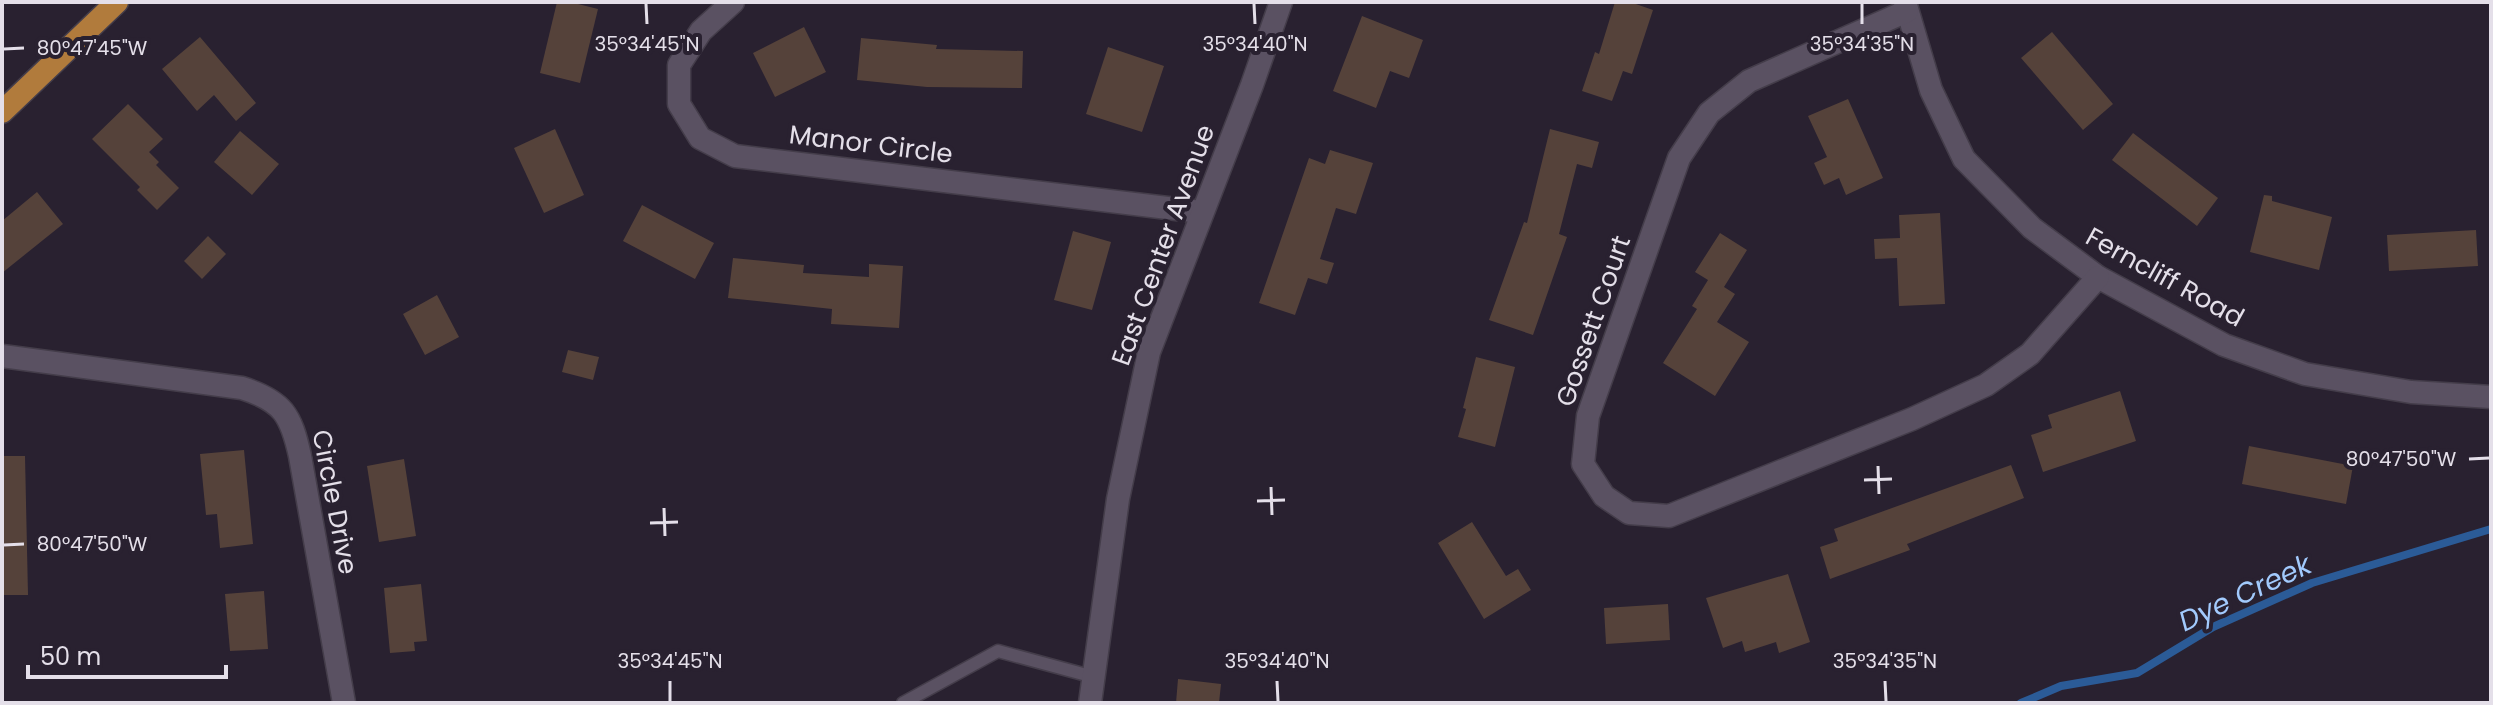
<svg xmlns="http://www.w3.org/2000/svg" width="2493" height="705" font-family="Poppins,sans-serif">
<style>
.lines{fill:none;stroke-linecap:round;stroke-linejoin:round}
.stream{stroke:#2b5b97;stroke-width:8}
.building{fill:#55423a}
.service-casing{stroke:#443d4a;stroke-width:15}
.minor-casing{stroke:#443d4a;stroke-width:25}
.tertiary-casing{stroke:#443d4a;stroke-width:25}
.primary-casing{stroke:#443d4a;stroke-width:25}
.service{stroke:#5a5162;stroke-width:12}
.minor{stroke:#5a5162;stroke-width:22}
.tertiary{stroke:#5a5162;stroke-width:22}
.primary{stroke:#b17b3c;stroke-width:22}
.ticks{fill:none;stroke:#e4dfe9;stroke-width:3}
.labels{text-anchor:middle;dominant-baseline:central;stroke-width:8;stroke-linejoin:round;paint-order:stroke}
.street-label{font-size:26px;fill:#e4dfe9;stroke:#292130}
.water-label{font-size:28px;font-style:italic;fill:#a2cafd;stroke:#292130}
.ticks-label{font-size:20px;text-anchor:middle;fill:#e4dfe9;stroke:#292130;stroke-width:8;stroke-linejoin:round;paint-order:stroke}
</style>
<rect width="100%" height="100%" fill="#292130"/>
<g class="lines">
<polyline class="stream" points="2021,703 2061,686 2137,673 2213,627 2312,583 2491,529"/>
</g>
<g class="building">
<polygon points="557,2 570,2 598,9 580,83 540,73"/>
<polygon points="1615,2 1630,2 1653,10 1632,74 1623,71 1612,101 1582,91 1595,52 1599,54"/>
<polygon points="1362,16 1423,40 1409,78 1390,71 1376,108 1333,91"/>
<polygon points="804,27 826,72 775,97 753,53"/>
<polygon points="2052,32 2113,104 2083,130 2021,58"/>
<polygon points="200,37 256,103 236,121 214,95 197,111 162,69"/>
<polygon points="861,38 937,45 936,49 1023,51 1022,88 927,87 857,80"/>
<polygon points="1108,47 1164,66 1142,132 1086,114"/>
<polygon points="1848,99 1883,178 1846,195 1839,178 1824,185 1814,163 1827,157 1808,116"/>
<polygon points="128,104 163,139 149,152 159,162 156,165 179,188 157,210 137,190 140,187 92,139"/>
<polygon points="555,129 584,195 544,213 514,148"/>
<polygon points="1550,129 1599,142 1592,168 1577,164 1559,234 1567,237 1533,335 1489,320 1524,222 1527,223"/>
<polygon points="240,131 279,164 252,195 214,162"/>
<polygon points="2133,133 2218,198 2197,226 2112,160"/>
<polygon points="1330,150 1373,163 1356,214 1336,208 1320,259 1334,263 1327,284 1308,278 1295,315 1259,303 1309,158 1325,164"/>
<polygon points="37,192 63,224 2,273 2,221"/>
<polygon points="2264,195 2272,196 2272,201 2332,217 2319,270 2250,252"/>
<polygon points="642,205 714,243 695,279 623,241"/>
<polygon points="1940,213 1945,304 1899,306 1897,258 1875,259 1874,239 1900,238 1899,215"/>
<polygon points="2476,230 2478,266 2389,271 2387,235"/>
<polygon points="1073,231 1111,242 1092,310 1054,300"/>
<polygon points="1720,233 1747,250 1724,287 1735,294 1717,322 1749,342 1715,396 1663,363 1697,309 1692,306 1708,280 1695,272"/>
<polygon points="208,236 226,254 202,279 184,261"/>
<polygon points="733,258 804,265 803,273 869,277 869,264 903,266 899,328 831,324 832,309 728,298"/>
<polygon points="437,295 459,337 425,355 403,314"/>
<polygon points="568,350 599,357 593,380 562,372"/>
<polygon points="1476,357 1515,367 1495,447 1458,437 1466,409 1463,408"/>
<polygon points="2120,391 2136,441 2043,472 2031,435 2052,428 2048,415"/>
<polygon points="2249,446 2353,466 2346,504 2242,484"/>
<polygon points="244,450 253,544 220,548 217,514 206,515 200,454"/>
<polygon points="2,456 25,456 28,595 2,595"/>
<polygon points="404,459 416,536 379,542 367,466"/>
<polygon points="2011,465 2024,498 1907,544 1910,550 1830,579 1820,547 1838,541 1834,529"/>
<polygon points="1472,522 1506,576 1518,569 1531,590 1484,619 1438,543"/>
<polygon points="1788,574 1810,642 1779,653 1776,642 1745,652 1742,641 1723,648 1706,598"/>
<polygon points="421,584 427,641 414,642 415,651 390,653 384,588"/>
<polygon points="264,591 268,649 230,651 225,594"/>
<polygon points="1668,604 1670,640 1606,644 1604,608"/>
<polygon points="1178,679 1221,684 1219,703 1176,703"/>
</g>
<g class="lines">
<g class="service-casing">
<polyline id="service" points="903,703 998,651 1094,677"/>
</g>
<g class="minor-casing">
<g id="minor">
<polyline points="733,2 701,31 679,65 679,104 700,138 735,156 1201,212"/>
<polyline points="1905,2 1931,90 1964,159 2032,228 2098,277 2224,345 2305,374 2411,392 2491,397"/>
<polyline points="1907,11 1749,81 1709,113 1679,158 1588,416 1583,464 1604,496 1629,513 1669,516 1912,419 1986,385 2030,354 2098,277"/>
<path d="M 2,356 L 242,388 C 283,401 291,415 300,456 L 344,703"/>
</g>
</g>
<g class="tertiary-casing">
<polyline id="tertiary" points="1090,703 1118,499 1149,352 1252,85 1281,2"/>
</g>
<g class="primary-casing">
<polyline id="primary" points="2,112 117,2"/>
</g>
<use href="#service" class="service"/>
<use href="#minor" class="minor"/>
<use href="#tertiary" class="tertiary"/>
<use href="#primary" class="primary"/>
</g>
<path class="ticks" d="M 646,4 L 647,24M 1254,4 L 1255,24M 1862,4 L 1862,24M 4,49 L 24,48M 2469,459 L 2489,458M 1878,466 L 1879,494M 1864,480 L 1892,479M 1271,487 L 1272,515M 1257,501 L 1285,500M 664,508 L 665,536M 650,523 L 678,522M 4,545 L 24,544M 670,681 L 670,701M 1277,681 L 1278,701M 1885,681 L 1886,701"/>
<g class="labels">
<g class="street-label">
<text transform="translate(871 144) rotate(7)">Manor Circle</text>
<text transform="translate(1163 245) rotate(-70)">East Center Avenue</text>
<text transform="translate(2165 277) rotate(29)">Ferncliff Road</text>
<text transform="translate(1593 321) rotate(-71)">Gossett Court</text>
<text transform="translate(335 502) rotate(79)">Circle Drive</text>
</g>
<g class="water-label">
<text transform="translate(2245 593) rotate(-25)">Dye Creek</text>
</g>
</g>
<g class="ticks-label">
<text x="647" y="51">35°34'45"N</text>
<text x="1255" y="51">35°34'40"N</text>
<text x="1862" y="51">35°34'35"N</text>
<text x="92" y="55">80°47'45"W</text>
<text x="2401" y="466">80°47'50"W</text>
<text x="92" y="551">80°47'50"W</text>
<text x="670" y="668">35°34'45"N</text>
<text x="1277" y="668">35°34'40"N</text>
<text x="1885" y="668">35°34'35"N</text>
</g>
<rect width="2493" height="705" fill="none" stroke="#e4dfe9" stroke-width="8"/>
<path d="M28 665v12h198v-12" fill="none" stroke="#e4dfe9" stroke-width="4"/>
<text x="40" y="665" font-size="24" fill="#e4dfe9" stroke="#292130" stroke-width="6" paint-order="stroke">50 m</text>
</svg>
